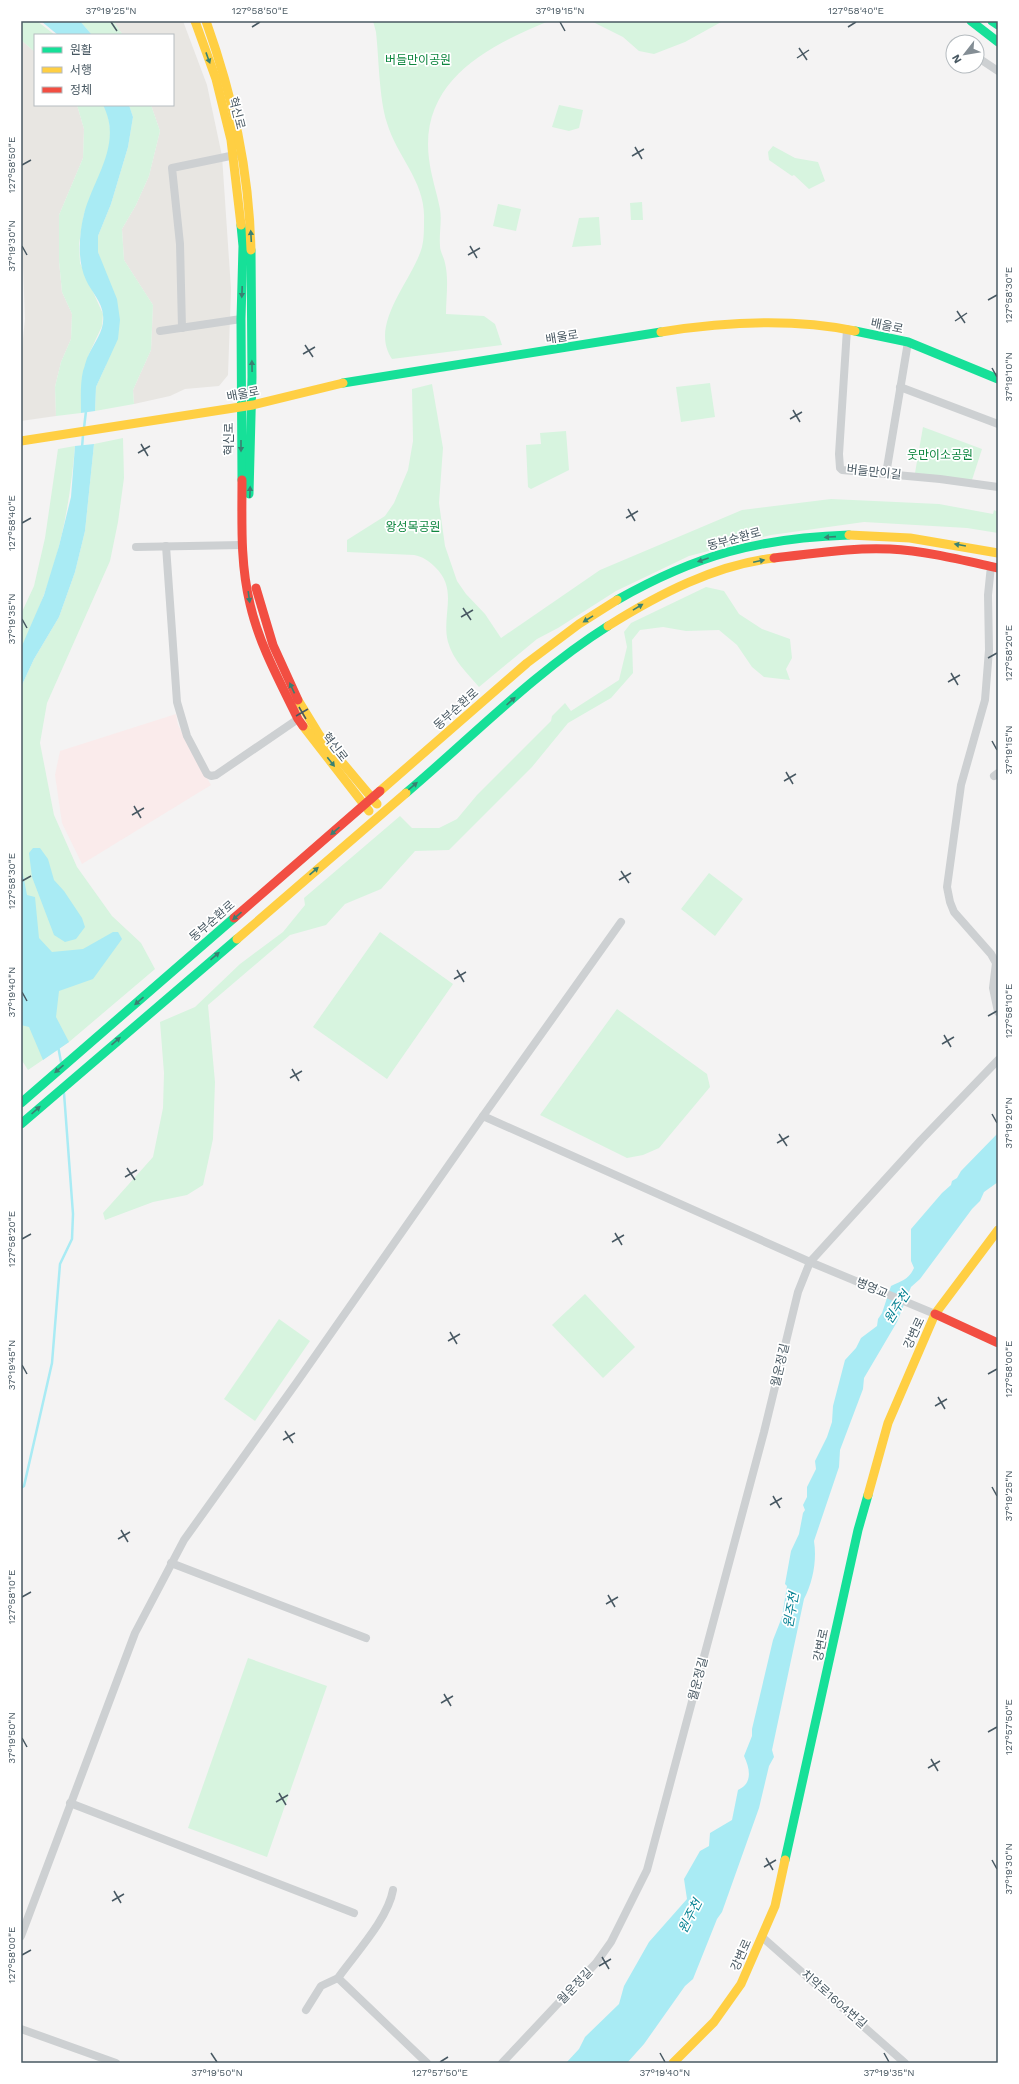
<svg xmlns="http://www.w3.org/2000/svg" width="1019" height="2084" font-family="'Work Sans','Noto Sans KR',sans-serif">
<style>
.commercial{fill:#e8e6e2}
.medical{fill:#faebeb}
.green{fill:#d7f4df}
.water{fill:#a9ebf4}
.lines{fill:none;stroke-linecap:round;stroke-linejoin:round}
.stream{stroke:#a9ebf4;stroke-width:2.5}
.street{stroke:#cdd0d2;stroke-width:8}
.fast{stroke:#16e098;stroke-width:9}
.slow{stroke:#ffcf43;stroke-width:9}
.jam{stroke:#f24e42;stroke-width:9}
.oneway{fill:#398172}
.ticks{fill:none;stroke:#485862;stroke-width:1.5}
.labels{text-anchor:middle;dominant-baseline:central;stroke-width:3.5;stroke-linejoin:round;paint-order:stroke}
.park-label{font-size:12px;fill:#0f8740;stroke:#fff}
.street-label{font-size:12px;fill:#485862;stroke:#fff}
.water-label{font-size:13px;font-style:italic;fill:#048192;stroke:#fff}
.neatline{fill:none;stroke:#485862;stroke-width:1.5}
.ticks-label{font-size:10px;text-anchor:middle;fill:#485862}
</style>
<rect width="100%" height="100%" fill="#f4f3f3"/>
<g class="commercial">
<polygon points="113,21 183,21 207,85 222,156 231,289 228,375 219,386 185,389 170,396 134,404 133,390 151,350 153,305 124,260 122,229 136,205 149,176 160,131 151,105 173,105 173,35 123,35"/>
<polygon points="21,40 35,52 35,105 77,105 84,129 83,158 59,215 59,261 62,292 72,314 71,339 61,362 55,387 56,416 21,421 21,358 25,319 21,212"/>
</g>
<polygon class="medical" points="176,714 178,725 211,785 82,864 62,823 55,775 60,751"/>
<g class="green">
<polygon points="21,21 37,21 55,35 35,35 35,52 21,40"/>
<polygon points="80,21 113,21 123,35 92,35"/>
<path d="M 373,21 L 447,21 L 455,23 L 468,21 L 549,21 C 488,46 419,81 429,159 C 431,176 437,193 440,209 C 442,221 439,234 440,246 C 440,252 444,257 445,263 C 449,279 446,298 446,314 L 484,316 L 495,324 L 502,345 L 392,359 C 368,324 413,280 422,247 C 424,239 424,229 424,220 C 426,182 397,157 387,123 C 379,98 379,59 376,32 Z"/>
<polygon points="591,21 723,21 685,42 654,54 639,51 623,37"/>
<polygon points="77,105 103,105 108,114 111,137 109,148 107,160 84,214 79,244 80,263 103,314 102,326 89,354 83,374 81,413 56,416 55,387 61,362 71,339 72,314 62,292 59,261 59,215 83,158 84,129"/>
<polygon points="129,105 151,105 160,131 149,176 136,205 122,229 124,260 153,305 151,350 133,390 134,404 95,411 96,387 106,365 103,267 98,252 98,236 111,204 128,147 133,117"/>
<polygon points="559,105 583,110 579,128 569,131 552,127"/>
<polygon points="773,146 795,158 818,162 825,181 809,189 794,175 792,176 769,160 768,152"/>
<polygon points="642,202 643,220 631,220 630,203"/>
<polygon points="498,204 521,209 516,231 493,226"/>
<polygon points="599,217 601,245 572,247 579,218"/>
<polygon points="710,383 715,417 681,422 676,387"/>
<path d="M 432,384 L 443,448 L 439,503 L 445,546 L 457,581 L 466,594 L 485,614 L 501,638 L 600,570 L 742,510 L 831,499 L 939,504 L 993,514 L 994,510 L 998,512 L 998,533 L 967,528 L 864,522 L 771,535 L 689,556 L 616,591 L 558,628 L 537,639 L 479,687 C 467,673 453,660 448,642 C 441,615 459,590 435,567 C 428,560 423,557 414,555 L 347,552 L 347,540 L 385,516 L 394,503 L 408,470 L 413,441 L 412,389 Z"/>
<polygon points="923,427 982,449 972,480 915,473"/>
<polygon points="566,431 569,470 531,489 528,487 526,445 541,444 540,433"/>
<polygon points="123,438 124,478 118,522 110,561 47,703 40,743 54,815 77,867 112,916 141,943 155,969 69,1042 28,1070 21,1059 21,687 34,659 59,617 75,572 85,531 94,444"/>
<path d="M 75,446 C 70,505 59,562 35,617 C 31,627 27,638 21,648 L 21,614 L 34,586 L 45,538 L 58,449 Z"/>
<polygon points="706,587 724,591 739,614 762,629 790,639 792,658 786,669 790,680 764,677 752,667 737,645 719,630 686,631 663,627 640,630 632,640 633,673 611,698 568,723 532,767 449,850 415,851 381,889 345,904 326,925 290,935 208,1005 215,1082 213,1139 203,1185 187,1195 153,1202 105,1220 103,1213 153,1157 163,1108 164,1073 160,1022 195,1007 240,964 283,932 305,905 304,898 400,816 412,828 439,828 457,819 477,795 551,721 552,716 565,703 571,711 619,680 627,647 624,632 631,623"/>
<polygon points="709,873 743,899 715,936 681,909"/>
<polygon points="380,932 453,984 387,1079 313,1027"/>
<polygon points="617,1009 707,1074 710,1087 659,1148 643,1155 627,1158 540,1115"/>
<polygon points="585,1294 635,1347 603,1378 552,1325"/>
<polygon points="279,1319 310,1341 255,1421 224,1399"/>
<polygon points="248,1658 327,1686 267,1857 188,1828"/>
</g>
<g class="water">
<polygon points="41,21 80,21 92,35 58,35"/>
<path d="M 103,105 L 129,105 L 133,117 L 128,147 L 111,204 L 98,236 L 98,252 L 117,299 L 120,320 L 118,339 L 96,387 L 95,411 L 81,413 C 81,400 80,384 83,371 C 85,366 86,359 89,354 C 95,341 105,330 103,315 C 102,302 91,291 86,280 C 77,261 79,234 84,214 C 94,177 123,144 103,105 Z"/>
<polygon points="94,444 85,531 75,572 59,617 34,659 21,687 21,648 44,595 59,546 71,497 75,446"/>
<polygon points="33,848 40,848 48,859 54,880 64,891 82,918 85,927 76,939 65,942 54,935 32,877 29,853"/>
<path d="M 21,864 L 27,895 L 35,897 L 39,938 L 52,952 L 83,949 L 113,932 L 118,932 L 122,939 L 93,979 L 59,991 L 56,1017 L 69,1042 L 43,1060 L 29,1027 L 21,1025 C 21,1016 24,1009 21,1000 Z"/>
<path d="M 998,1133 L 998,1182 L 984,1192 L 980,1201 L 972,1209 L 920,1279 L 911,1287 L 897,1322 L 864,1378 L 863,1389 L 840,1450 L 839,1467 L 814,1541 C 817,1560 813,1582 804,1599 L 772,1750 L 774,1757 L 769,1766 L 759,1808 L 722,1912 L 717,1919 L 693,1979 L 685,1986 L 644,2044 L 627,2063 L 566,2063 L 579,2049 L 585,2037 L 619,2004 L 624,1986 L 649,1942 L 687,1899 L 684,1879 L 700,1851 L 709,1846 L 710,1833 L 732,1820 L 738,1790 C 753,1783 750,1769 744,1756 L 752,1736 L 752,1729 L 773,1640 L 782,1617 L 787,1586 L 785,1584 L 791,1551 L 799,1534 L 803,1513 L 805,1510 L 803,1505 L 807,1497 L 807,1487 L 816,1469 L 815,1461 L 827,1437 L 832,1422 L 833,1406 L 845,1360 L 856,1348 L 861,1338 L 877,1326 L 878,1319 L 882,1313 L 891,1286 C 902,1281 909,1279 914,1268 L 911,1261 L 911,1229 L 942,1193 L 951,1185 L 952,1181 L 957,1178 L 961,1171 Z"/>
</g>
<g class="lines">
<g class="stream">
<polyline points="84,428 86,411"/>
<polyline points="82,448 83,435"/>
<polyline points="58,1046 61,1062"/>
<polyline points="21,1488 24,1486 52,1363 60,1264 72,1239 73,1214 64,1093"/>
</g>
<g class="street">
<polyline points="977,57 998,71"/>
<polyline points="182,328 180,244 172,168 235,155"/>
<polyline points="847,329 839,454 840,468 842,470 940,479 998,487"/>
<polyline points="160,331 241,319"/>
<polyline points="900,387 998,424"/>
<polyline points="886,474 908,342"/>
<polyline points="166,546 177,702 187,736 207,774 211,776 216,775 298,719"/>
<polyline points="136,547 242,545"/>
<polyline points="991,566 988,595 989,650 985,700 961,785 947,887 950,902 954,912 991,954 996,963 993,988 998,1012"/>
<polyline points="994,776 998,773"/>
<polyline points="483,1116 621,922"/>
<polyline points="171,1563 366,1638"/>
<polyline points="70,1803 354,1913"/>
<path d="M 393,1890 C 388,1919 355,1954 338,1978 L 427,2063"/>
<polyline points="21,1936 135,1633 184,1540 297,1382 483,1116 810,1262 935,1314"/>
<polyline points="762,1937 905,2063"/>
<polyline points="306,2010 321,1986 338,1978"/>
<polyline points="21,2029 116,2063"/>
<polyline points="502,2063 596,1963 611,1942 647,1870 764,1432 798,1292 810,1262 921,1140 998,1060"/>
</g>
<g class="fast">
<polyline points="971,21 998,42"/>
<polyline points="992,21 998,25"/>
<polyline points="241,225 243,246 241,319 242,480"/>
<polyline points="855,331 908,342 998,379"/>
<polyline points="343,383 661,332"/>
<polyline points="249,494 252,377 251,250"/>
<path d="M 617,600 C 696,555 759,538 849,535"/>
<path d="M 406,793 C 472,737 535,672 608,626"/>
<polyline points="21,1103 234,918"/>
<polyline points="21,1124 237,939"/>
<polyline points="785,1860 858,1530 868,1495"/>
</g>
<g class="slow">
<polyline points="195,21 216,79 231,140 241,225"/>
<path d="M 206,21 C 233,97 249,169 251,250"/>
<path d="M 661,332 C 724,322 792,318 855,331"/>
<polyline points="21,441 253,405 343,383"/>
<polyline points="849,535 910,538 998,553"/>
<path d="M 608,626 C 659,594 715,565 774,558"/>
<polyline points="298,700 320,736 377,804"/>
<polyline points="303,726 369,811"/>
<polyline points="380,791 527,663 579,624 617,600"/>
<polyline points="237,939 406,793"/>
<polyline points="868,1495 888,1423 935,1314 998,1230"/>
<polyline points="673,2063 714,2022 741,1984 775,1906 785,1860"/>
</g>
<g class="jam">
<path d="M 242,480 C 242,521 240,563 250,604 C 259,644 280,682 298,719 L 303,726"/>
<path d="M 774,558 C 813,554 851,547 890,549 C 927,551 962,560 998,568"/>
<polyline points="256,588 273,645 298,700"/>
<polyline points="234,918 380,791"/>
<polyline points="935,1314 998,1343"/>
</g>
</g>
<defs><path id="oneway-solid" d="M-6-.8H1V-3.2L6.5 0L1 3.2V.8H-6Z"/></defs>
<g class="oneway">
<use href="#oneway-solid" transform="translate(208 58) rotate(70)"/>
<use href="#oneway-solid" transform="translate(251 236) rotate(-93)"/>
<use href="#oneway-solid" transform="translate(242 292) rotate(92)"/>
<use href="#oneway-solid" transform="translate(252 366) rotate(-91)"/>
<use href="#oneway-solid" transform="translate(241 446) rotate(90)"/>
<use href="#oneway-solid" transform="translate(250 492) rotate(-88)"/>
<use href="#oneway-solid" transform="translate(830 537) rotate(176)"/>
<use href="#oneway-solid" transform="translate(960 545) rotate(-170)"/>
<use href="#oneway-solid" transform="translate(703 560) rotate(161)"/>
<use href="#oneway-solid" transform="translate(759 561) rotate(-12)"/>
<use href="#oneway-solid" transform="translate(249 597) rotate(82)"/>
<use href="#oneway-solid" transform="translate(638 607) rotate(-31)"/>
<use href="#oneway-solid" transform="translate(588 619) rotate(148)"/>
<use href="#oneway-solid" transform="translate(292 688) rotate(-115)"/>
<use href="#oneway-solid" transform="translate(511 701) rotate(-42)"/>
<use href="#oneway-solid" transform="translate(331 762) rotate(52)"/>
<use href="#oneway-solid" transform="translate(413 786) rotate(-40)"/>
<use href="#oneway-solid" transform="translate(335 831) rotate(139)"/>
<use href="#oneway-solid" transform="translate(314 871) rotate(-41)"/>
<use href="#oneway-solid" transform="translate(237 916) rotate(139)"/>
<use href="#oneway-solid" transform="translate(215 956) rotate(-41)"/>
<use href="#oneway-solid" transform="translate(139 1001) rotate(139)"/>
<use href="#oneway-solid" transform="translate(116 1041) rotate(-41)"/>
<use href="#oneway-solid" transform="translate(59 1069) rotate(139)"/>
<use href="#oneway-solid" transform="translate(36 1110) rotate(-42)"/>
</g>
<path class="ticks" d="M 111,22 L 117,31M 560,22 L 565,31M 252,27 L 260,22M 848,27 L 856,22M 799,48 L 807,60M 797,58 L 809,50M 635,147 L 642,159M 632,156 L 644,149M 22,165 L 31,160M 22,246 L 27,255M 470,246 L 477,258M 468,255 L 480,248M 988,300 L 997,295M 957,311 L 965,323M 955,321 L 967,313M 305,345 L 313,357M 303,354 L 315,347M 992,368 L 997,377M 793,410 L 800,422M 790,419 L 802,412M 141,444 L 148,456M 138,453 L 150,446M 628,509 L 635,521M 626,518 L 638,511M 22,523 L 31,518M 463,608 L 471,620M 461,617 L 473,610M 22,619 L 27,628M 988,658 L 997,653M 951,673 L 958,685M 948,682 L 960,675M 299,707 L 306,719M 296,716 L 308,709M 992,741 L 997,750M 786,772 L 793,784M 784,781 L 796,774M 134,806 L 141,818M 132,815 L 144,808M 621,871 L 629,883M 619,880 L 631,873M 22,881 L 31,876M 457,970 L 464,982M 454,979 L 466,972M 22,992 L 27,1001M 988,1016 L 997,1011M 944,1035 L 951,1047M 942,1044 L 954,1037M 292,1069 L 299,1081M 290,1078 L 302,1071M 992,1114 L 997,1123M 779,1134 L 787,1146M 777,1143 L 789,1136M 127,1168 L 135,1180M 125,1177 L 137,1170M 615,1233 L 622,1245M 22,1239 L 31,1234M 612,1242 L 624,1235M 450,1332 L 457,1344M 448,1341 L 460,1334M 22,1365 L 27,1374M 988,1374 L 997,1369M 938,1397 L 945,1409M 935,1406 L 947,1399M 285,1431 L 293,1443M 283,1440 L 295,1433M 992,1487 L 997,1496M 773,1496 L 780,1508M 770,1505 L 782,1498M 121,1530 L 128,1542M 118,1539 L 130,1532M 608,1595 L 615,1607M 22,1597 L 31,1592M 606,1604 L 618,1597M 444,1694 L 451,1706M 441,1703 L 453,1696M 988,1732 L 997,1727M 22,1738 L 27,1747M 931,1759 L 938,1771M 928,1768 L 940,1761M 279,1793 L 286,1805M 276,1802 L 288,1795M 766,1858 L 773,1870M 992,1860 L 997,1869M 764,1867 L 776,1860M 114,1891 L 121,1903M 112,1901 L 124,1894M 22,1955 L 31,1950M 602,1957 L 609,1969M 599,1966 L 611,1959M 211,2053 L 217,2062M 660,2053 L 665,2062M 884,2053 L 889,2062M 440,2062 L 448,2057"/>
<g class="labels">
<g class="park-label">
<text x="418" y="60">버들만이공원</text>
<text x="940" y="455">웃만이소공원</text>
<text x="413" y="527">왕성목공원</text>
</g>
<g class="street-label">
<text transform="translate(237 113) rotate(76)">혁신로</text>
<text transform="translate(887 326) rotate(12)">배울로</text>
<text transform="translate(562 337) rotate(-9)">배울로</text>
<text transform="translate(243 394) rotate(-11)">배울로</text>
<text transform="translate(229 439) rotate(-90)">혁신로</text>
<text transform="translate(874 472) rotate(6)">버들만이길</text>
<text transform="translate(734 539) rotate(-15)">동부순환로</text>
<text transform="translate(456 709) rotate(-42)">동부순환로</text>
<text transform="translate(335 747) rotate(52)">혁신로</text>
<text transform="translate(212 921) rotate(-41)">동부순환로</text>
<text transform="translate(872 1288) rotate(23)">병영교</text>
<text transform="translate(914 1333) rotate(-65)">강변로</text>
<text transform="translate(780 1365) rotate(-77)">월운정길</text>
<text transform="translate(821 1645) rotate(-78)">강변로</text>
<text transform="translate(698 1679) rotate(-75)">월운정길</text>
<text transform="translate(741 1955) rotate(-66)">강변로</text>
<text transform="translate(575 1986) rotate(-46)">월운정길</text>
<text transform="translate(834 1999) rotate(41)">치악로1604번길</text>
</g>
<g class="water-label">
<text transform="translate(897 1307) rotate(-57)">원주천</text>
<text transform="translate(791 1610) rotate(-80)">원주천</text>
<text transform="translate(690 1916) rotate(-63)">원주천</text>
</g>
</g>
<rect width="1019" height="2084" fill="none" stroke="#ffffff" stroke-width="44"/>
<rect x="34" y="34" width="140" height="72" fill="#ffffff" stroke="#b6bcc0"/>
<rect x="42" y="47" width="20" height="6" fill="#16e098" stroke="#b6bcc0"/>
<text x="70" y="54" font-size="12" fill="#485862">원활</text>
<rect x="42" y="67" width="20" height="6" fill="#ffcf43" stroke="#b6bcc0"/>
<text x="70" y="74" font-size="12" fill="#485862">서행</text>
<rect x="42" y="87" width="20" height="6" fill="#f24e42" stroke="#b6bcc0"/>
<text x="70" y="94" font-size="12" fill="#485862">정체</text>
<g transform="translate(965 54) rotate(239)"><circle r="19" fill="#ffffff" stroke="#b6bcc0"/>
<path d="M0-3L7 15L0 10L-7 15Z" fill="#848e95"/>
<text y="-6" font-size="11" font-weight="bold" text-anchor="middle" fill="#485862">N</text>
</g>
<rect x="22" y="22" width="975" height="2040" class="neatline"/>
<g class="ticks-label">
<text x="111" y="14">37°19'25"N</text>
<text x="260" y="14">127°58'50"E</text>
<text x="560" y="14">37°19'15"N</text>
<text x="856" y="14">127°58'40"E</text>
<text transform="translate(11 165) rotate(-90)" y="4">127°58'50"E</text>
<text transform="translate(11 246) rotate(-90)" y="4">37°19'30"N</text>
<text transform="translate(1008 295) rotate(-90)" y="4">127°58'30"E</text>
<text transform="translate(1008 377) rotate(-90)" y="4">37°19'10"N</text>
<text transform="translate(11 523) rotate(-90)" y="4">127°58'40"E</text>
<text transform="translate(11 619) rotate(-90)" y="4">37°19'35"N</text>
<text transform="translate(1008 653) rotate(-90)" y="4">127°58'20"E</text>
<text transform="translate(1008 750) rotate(-90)" y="4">37°19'15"N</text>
<text transform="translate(11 881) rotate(-90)" y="4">127°58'30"E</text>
<text transform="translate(11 992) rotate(-90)" y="4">37°19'40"N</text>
<text transform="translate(1008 1011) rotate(-90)" y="4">127°58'10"E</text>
<text transform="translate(1008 1123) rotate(-90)" y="4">37°19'20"N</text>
<text transform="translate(11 1239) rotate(-90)" y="4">127°58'20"E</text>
<text transform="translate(11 1365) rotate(-90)" y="4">37°19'45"N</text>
<text transform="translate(1008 1369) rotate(-90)" y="4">127°58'00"E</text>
<text transform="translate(1008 1496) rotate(-90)" y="4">37°19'25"N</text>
<text transform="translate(11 1597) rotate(-90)" y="4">127°58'10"E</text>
<text transform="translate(1008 1727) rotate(-90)" y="4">127°57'50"E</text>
<text transform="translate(11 1738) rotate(-90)" y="4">37°19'50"N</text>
<text transform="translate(1008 1869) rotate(-90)" y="4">37°19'30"N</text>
<text transform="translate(11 1955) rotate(-90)" y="4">127°58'00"E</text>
<text x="217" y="2076">37°19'50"N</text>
<text x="440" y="2076">127°57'50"E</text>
<text x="665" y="2076">37°19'40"N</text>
<text x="889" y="2076">37°19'35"N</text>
</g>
</svg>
